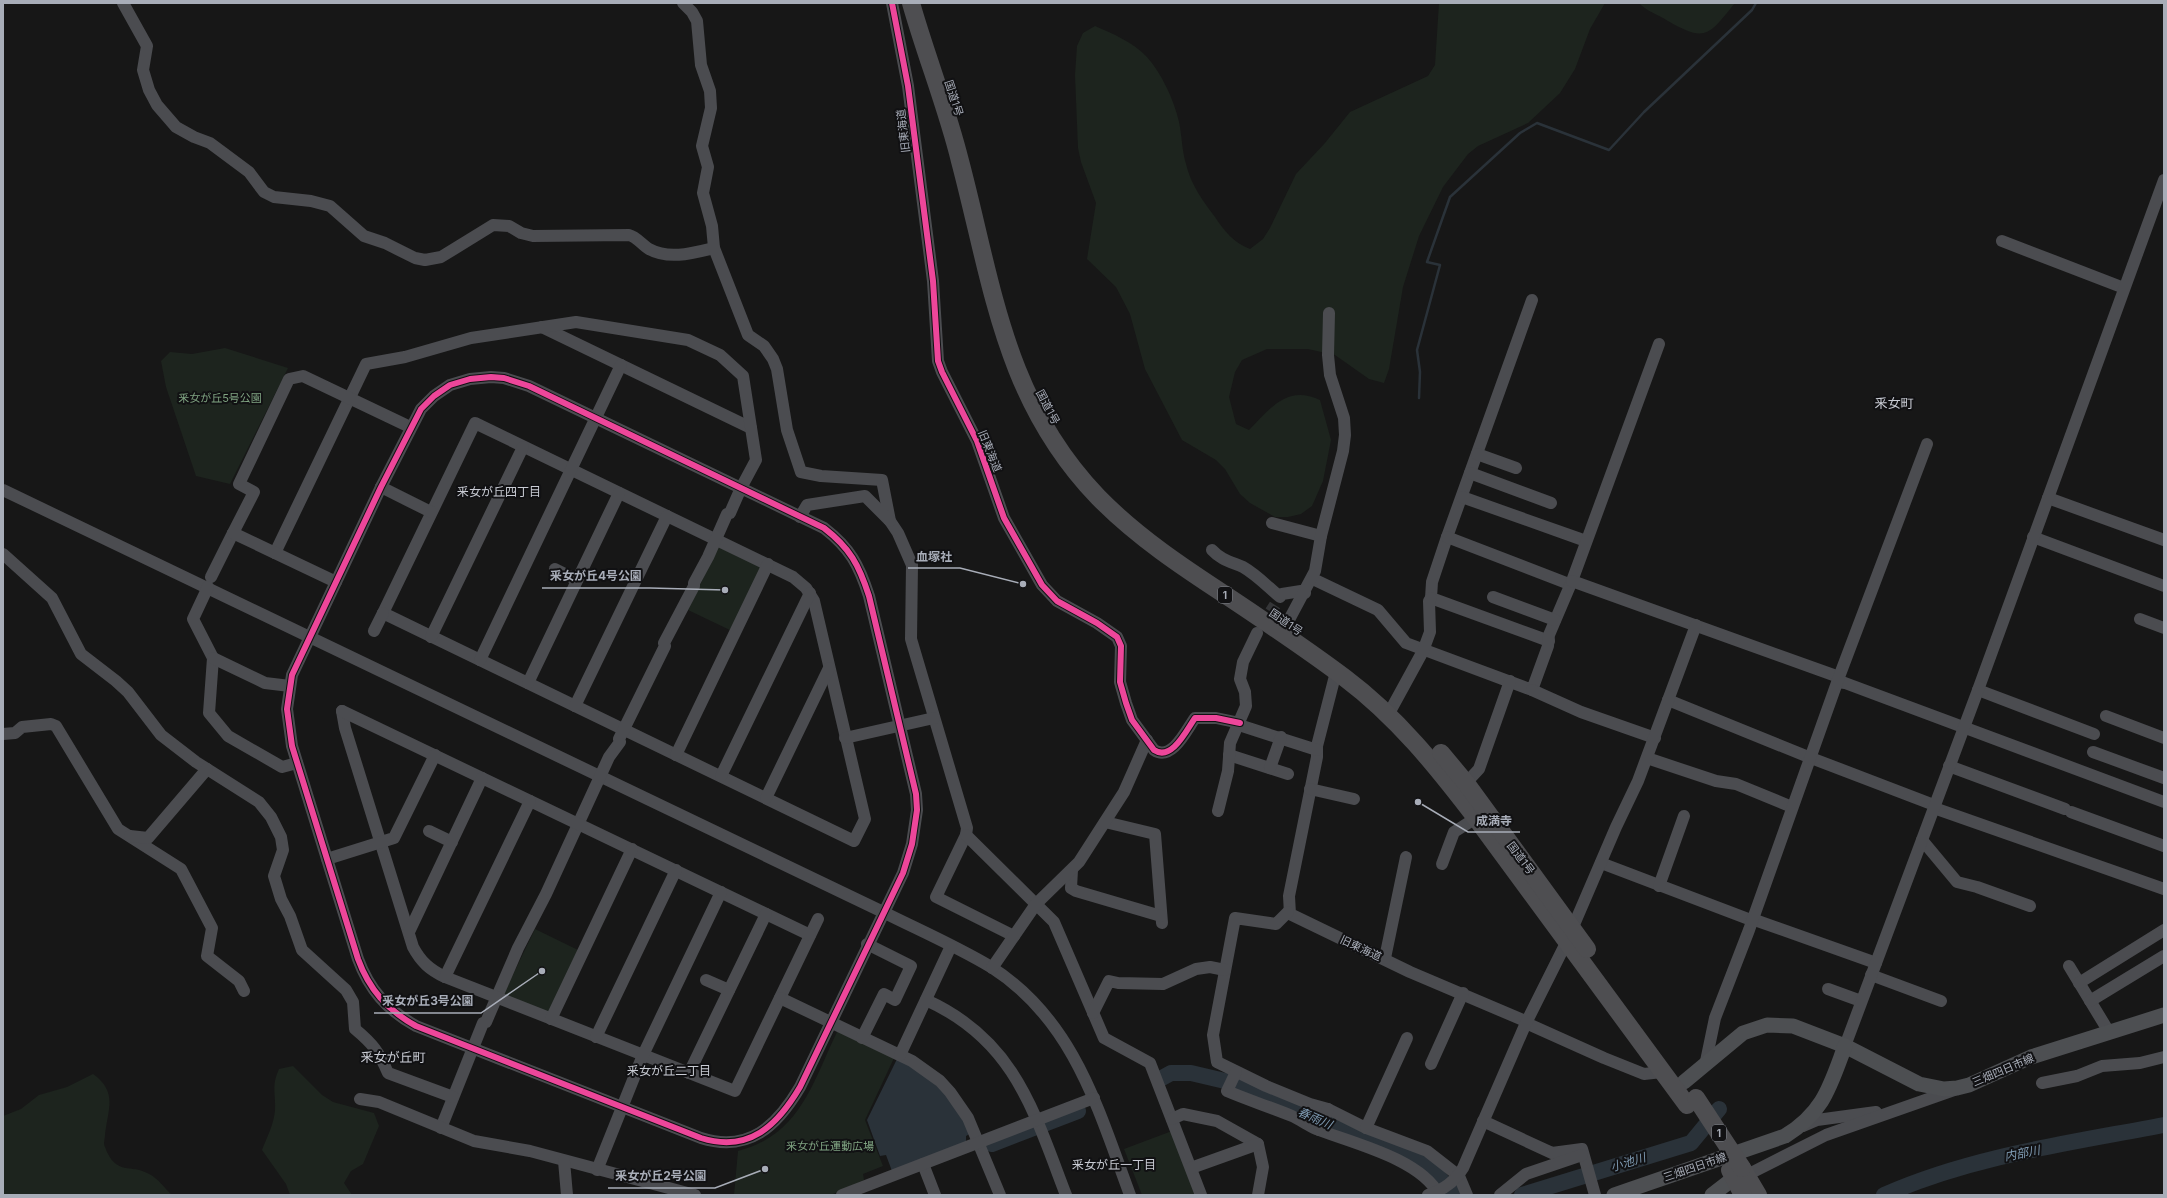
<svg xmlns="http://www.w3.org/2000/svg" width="2167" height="1198" font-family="Inter,'Noto Sans JP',sans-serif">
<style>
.green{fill:#1d241e}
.water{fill:#2a3239}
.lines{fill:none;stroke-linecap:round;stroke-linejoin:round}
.stream{stroke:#2a3239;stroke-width:2.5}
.river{stroke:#2a3239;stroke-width:16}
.minor-tunnel{stroke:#343537;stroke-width:12;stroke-dasharray:12 6;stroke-linecap:butt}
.minor{stroke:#4b4c50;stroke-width:12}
.major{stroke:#4d4f52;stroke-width:15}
.highway{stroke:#4e4e51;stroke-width:18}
.highway-bridge{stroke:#4e4e51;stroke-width:18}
.cycleway-casing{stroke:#111113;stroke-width:8}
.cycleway{stroke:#ed469a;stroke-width:6}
.labels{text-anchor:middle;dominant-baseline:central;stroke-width:4;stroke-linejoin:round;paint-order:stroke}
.shield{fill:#111113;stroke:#7b7e86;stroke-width:1}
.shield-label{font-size:10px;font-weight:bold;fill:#a8adb8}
.street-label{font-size:11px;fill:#a8adb8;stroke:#111113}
.park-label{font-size:11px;fill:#7fa381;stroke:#111113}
.neighbourhood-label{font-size:12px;fill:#c9ccd4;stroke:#111113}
.water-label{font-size:12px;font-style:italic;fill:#7f9bb3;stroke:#111113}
.quarter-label{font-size:13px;fill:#c9ccd4;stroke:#111113}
.leader{fill:none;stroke:#a8adb8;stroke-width:1.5}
.callout-dot{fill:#a8adb8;stroke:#111113;stroke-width:1.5}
.callout-label{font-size:12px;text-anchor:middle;font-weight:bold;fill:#a8adb8;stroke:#111113;stroke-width:4;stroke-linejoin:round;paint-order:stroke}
</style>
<rect width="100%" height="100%" fill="#171717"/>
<g class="green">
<path d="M 1439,3 L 1605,3 L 1590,29 L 1575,69 L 1560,93 L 1528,123 L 1478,146 L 1468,154 L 1443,187 L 1419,236 L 1403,287 L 1389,369 L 1384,383 L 1369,379 L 1335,355 L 1308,349 L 1267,349 L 1242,360 L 1235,372 L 1229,397 L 1236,424 L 1249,430 C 1270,409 1287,384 1320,400 L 1331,440 L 1323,481 L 1312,506 L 1301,514 L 1288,517 L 1275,517 L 1250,503 L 1240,494 L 1225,469 L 1216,460 L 1182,440 L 1145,369 L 1130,314 L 1116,287 L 1087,259 L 1096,203 L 1081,162 L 1078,148 L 1075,75 L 1077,46 L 1083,33 L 1095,26 C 1113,34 1133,42 1147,57 C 1162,74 1174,100 1179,122 C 1182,136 1182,151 1186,164 C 1191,185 1203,201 1215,217 C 1225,232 1233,242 1250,249 L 1263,239 L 1270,228 L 1296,174 L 1325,143 L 1350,112 L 1428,76 L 1435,65 Z"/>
<path d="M 1639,3 L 1735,3 C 1709,35 1706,43 1668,21 C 1659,15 1646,11 1639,3 Z"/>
<polygon points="225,348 288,368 230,484 196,476 166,387 161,361 170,352 192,354"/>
<polygon points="718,547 760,564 761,569 732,631 688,610"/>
<polygon points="535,929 578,950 551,1010 545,1013 506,997 504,993"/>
<path d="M 839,1031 L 894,1058 L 865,1120 L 883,1166 L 863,1174 L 864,1180 L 831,1195 L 734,1195 L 738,1151 C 800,1135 812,1084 837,1032 Z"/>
<path d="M 293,1066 L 322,1095 L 333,1102 L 374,1113 L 379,1126 L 363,1164 L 351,1171 L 344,1183 L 352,1195 L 290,1195 L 286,1184 L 262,1150 C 267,1137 274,1124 275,1110 C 276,1093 271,1087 279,1069 Z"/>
<path d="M 93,1074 C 118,1092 108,1109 105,1135 C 105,1139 103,1143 105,1147 C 116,1177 131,1163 149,1174 C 158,1178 165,1189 172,1195 L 3,1195 L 3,1116 L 21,1109 L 39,1095 L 67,1087 Z"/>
<polygon points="1172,1131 1197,1195 1142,1195 1124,1149"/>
</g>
<polygon class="water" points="897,1059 920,1071 946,1094 971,1133 966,1136 966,1143 892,1171 886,1155 880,1156 867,1120"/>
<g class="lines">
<polyline class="stream" points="1419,398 1420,372 1417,350 1440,265 1427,262 1450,197 1520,133 1537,123 1609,150 1644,112 1752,10 1756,3"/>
<g class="river">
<polyline points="1162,1078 1171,1073 1191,1073 1225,1081 1369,1139 1415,1160 1432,1170 1455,1195"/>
<polyline points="988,1143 992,1144 1078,1111"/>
<polyline points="1522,1195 1691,1143 1719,1109"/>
<path d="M 1884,1195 C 1972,1156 2070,1143 2164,1125"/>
</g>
<polyline class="minor-tunnel" points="1261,627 1275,605"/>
<g class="minor">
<path d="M 123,3 L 147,46 L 143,70 L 149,90 L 157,105 L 176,127 L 194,137 L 210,143 L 249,172 L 264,192 L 274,197 L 311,201 L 330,206 L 364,236 L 385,243 L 415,258 L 425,260 L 441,257 L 493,225 L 509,226 L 521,233 L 533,236 L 629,235 C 637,237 642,245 649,249 C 669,260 693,253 714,248"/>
<polyline points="683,3 692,12 697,21 701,65 710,91 711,108 702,146 708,167 703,193 712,226 714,248 748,335 764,346 773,359 777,369 787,430 801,472 821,476 882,480 890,521 898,533 912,565 911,639 967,828 966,835 936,897 1014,936"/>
<path d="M 892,3 L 908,86 L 933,281 L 938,361 L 942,372 L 977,441 L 1004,518 L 1042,585 L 1057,601 L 1097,623 L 1117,637 L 1121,646 L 1120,682 L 1126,703 L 1132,720 L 1154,750 C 1172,762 1187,729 1195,718 L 1216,718 L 1240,723"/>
<polyline points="2002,241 2124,288"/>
<polyline points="1532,300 1447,537 1432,582 1431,598 1549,641"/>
<polyline points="542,327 751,428"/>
<path d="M 491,377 L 504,378 L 529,386 L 824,528 C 850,548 859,565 869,596 L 916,794 L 917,810 L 912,844 L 903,873 L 800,1087 C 777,1126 749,1153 701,1138 L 416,1026 C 387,1010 369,989 358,959 L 292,746 L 287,709 L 292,675 L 381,487 L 421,409 L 434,396 L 450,385 L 470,379 Z"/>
<polygon points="475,423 793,577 806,588 814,601 865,819 854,841 383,613"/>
<polyline points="1477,454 1516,468"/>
<polyline points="1470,473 1551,503"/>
<polyline points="381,487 431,512"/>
<path d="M 3,490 L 883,912 C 919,930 956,946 991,967 C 1074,1020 1098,1109 1130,1195"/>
<polyline points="1462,497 1586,541"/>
<polyline points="2048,498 2164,540"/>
<polyline points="800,517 807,505 865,496 890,521"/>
<polyline points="1272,523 1321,536"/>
<polyline points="1447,537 1569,584"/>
<polyline points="2033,537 2164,586"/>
<path d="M 1212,550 C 1221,560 1232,562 1243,567 C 1257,575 1268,587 1280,597 L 1282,594 L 1301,591 L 1305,593"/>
<polyline points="275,553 366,364 405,357 471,338 576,322 688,340 720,355 743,376 756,460 741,488 730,513 727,514 708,557 694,583 694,586 664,643 665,646 619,739 620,742 609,757 546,894 518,948 486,1022 483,1023 441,1128"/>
<path d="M 3,554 L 52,598 L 81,654 L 116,681 L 128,692 L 161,735 L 196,762 L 259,802 L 271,817 L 281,837 L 283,850 L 274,876 L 281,899 L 290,916 L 302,950 L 346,990 L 353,1002 L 355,1029 C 373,1044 379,1052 388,1073 L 453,1097"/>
<polyline points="555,569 577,580"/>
<polyline points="211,577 233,533"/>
<polyline points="1313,579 1378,610 1406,643 1532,690 1548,646 1549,635 1572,581 1659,344"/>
<polyline points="1572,581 1839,677"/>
<polyline points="336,582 233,533 254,492 239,484 289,379 303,376 410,427"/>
<polyline points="208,587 193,619 213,658 209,713 228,736 282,767 297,763"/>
<polyline points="1493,597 1555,620"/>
<polyline points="2140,619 2164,628"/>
<polyline points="374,631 383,613"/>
<polyline points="1282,633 1315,571 1321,536 1343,451 1345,435 1344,418 1330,375 1328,355 1329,313"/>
<polyline points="431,637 523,447"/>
<polyline points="213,658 265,683 290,686"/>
<polyline points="480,660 621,365"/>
<polyline points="1336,672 1317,746 1317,757 1289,896 1290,914 1410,972 1523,1020 1526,1023 1604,1058 1644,1074 1662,1072"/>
<polyline points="1838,682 1845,683 2164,802"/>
<polyline points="528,683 619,493"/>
<polyline points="1532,690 1581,712 1655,738"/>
<polyline points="1978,690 2094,734"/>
<polyline points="1668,700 1811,758 1934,805"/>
<polyline points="575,706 667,516"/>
<path d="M 342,711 L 345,728 L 413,947 C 421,962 430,970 445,977 L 735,1091 L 818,919"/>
<polyline points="342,711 810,935"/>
<polyline points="1388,715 1423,651 1430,632 1429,601 1431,598"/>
<polyline points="2106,716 2164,738"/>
<polyline points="1239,725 1317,750"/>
<polyline points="3,734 15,733 22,727 51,724 56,726 118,829 181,869 212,928 207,956 239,981 244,991"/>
<polyline points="845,738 934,718"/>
<polyline points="2093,752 2164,778"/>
<polyline points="676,755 768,564"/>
<polyline points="1229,755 1288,774"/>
<polyline points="1647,758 1716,781 1736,784 1792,807"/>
<polyline points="1949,766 2065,809"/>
<polyline points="1270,768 1281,737"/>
<polyline points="721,776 810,593"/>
<polyline points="1466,783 1479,769 1510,681"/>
<polyline points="1310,789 1354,799"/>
<polyline points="766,798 829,668"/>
<polyline points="1934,808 2164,889"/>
<polyline points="1218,811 1228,771 1230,743 1246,706 1245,692 1240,679 1243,662 1257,633"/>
<polyline points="2071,812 2164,846"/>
<polyline points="1105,822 1155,834 1162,923"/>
<polyline points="429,831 452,842"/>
<polyline points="966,835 1054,922 1104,1038 1150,1063 1201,1195"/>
<polyline points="130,836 148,838 207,769"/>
<polyline points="1922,840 1957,882 1977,887 2030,906"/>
<polyline points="327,859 394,838 435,755"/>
<polyline points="1601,863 1751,920"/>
<polyline points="1442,864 1454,832 1476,818"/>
<polyline points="1072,870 1071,888 1076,891 1161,916"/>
<polyline points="1659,886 1684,816"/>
<polyline points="1288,912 1276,924 1235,918 1213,1035 1217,1062 1266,1086 1310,1104 1328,1109 1366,1128 1427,1151 1459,1176 1467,1195"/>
<polyline points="1752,919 1876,963"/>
<polyline points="409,932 482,778"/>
<polyline points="1385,958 1406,857"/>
<polyline points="2069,966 2109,1032"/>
<polyline points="992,968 1036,904 1079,862 1124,792 1147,740"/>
<polyline points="1871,975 1941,1001"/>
<polyline points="445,977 530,801"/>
<polyline points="706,980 729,990"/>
<polyline points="2079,983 2164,930"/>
<polyline points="1828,989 1861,1001"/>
<polyline points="780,998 912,1061 940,1081 950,1092 968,1118 1000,1195"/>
<path d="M 926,1000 C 1015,1040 1034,1112 1066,1195"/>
<polyline points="2090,1001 2164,956"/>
<polyline points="1093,1013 1109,981 1118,983 1163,984 1196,969 1210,967 1225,970"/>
<polyline points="551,1019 632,849"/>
<polyline points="596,1037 676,870"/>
<polyline points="862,1038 884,994 895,1000 911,966 867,944"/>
<polyline points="1845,1046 1978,690 2164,180"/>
<polyline points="900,1055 951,946"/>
<polyline points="1431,1064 1463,993"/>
<polyline points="1705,1066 1715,1018 1749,930 1839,677 1927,444"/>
<path d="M 1236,1072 L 1227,1091 C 1248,1100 1270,1107 1292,1116 C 1300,1120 1308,1125 1316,1129 C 1352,1143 1421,1159 1439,1195"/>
<polyline points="689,1073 766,914"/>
<polyline points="2042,1083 2077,1076 2102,1066 2140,1063 2164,1057"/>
<polyline points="360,1099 379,1102 474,1141 530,1151 695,1195"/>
<polyline points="1172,1119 1183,1114 1217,1121 1258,1144 1263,1167 1258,1195"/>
<polyline points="1483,1121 1552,1153 1582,1149 1595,1195"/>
<polyline points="1803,1126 1817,1120 1876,1112"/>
<polyline points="1366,1128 1407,1038"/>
<polyline points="1319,1130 1328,1109"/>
<polyline points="564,1161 567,1195"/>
<polyline points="923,1164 935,1195"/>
<polyline points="1191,1168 1258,1144"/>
<polyline points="597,1170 643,1055 721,892"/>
<polyline points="1747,1175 1826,1135 1954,1090"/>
<polyline points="842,1195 1094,1098"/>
<path d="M 1428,1195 C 1443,1190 1455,1182 1463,1168 L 1526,1023 L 1567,941 L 1616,827 L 1638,781 L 1696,625"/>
<polyline points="1500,1195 1526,1174 1582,1155"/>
</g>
<g class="major">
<polyline points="1684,1082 1743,1033 1767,1025 1793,1026 1845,1046 1919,1084 1944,1089 1957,1088 1969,1085 2031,1057 2164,1015"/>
<path d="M 1614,1195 L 1785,1136 C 1824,1112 1830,1086 1845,1046"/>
<polyline points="1712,1195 1734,1178"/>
</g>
<g class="highway">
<path d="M 911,3 C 926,56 947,108 960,161 C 993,286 1004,399 1098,497 C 1137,537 1184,568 1230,598 C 1269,624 1308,650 1345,678 C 1397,717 1437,767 1476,818 L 1687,1105"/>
<polyline points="1441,753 1466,783 1587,949"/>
<polyline points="1742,1168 1758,1195"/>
<polyline points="1730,1170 1743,1195"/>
</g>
<polyline class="highway-bridge" points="1696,1098 1742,1168"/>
<g class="cycleway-casing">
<g id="cycleway">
<path d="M 892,3 L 908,86 L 933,281 L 938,361 L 942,372 L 977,441 L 1004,518 L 1042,585 L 1057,601 L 1097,623 L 1117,637 L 1121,646 L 1120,682 L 1126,703 L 1132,720 L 1154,750 C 1172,762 1187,729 1195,718 L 1216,718 L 1240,723"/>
<path d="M 491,377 L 504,378 L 529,386 L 824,528 C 850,548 859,565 869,596 L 916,794 L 917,810 L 912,844 L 903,873 L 800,1087 C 777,1126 749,1153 701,1138 L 416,1026 C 387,1010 369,989 358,959 L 292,746 L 287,709 L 292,675 L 381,487 L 421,409 L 434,396 L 450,385 L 470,379 Z"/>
</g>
</g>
<use href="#cycleway" class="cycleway"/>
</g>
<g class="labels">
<g class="shield">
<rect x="1218" y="587" width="14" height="16" rx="3"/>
<rect x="1712" y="1125" width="14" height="16" rx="3"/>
</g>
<g class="shield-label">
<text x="1225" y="595">1</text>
<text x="1719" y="1133">1</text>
</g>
<g class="street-label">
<text transform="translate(954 98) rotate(72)">国道1号</text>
<text transform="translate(903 131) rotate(-97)">旧東海道</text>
<text transform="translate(1048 407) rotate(62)">国道1号</text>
<text transform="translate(990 451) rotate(68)">旧東海道</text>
<text transform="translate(1286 622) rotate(34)">国道1号</text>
<text transform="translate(1521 858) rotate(53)">国道1号</text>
<text transform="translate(1361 948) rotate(25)">旧東海道</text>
<text transform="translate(2003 1070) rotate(-23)">三畑四日市線</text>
<text transform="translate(1695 1167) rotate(-19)">三畑四日市線</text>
</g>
<g class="park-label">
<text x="220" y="398">釆女が丘5号公園</text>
<text x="830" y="1146">釆女が丘運動広場</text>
</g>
<g class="neighbourhood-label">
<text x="499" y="491">釆女が丘四丁目</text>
<text x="669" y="1070">釆女が丘二丁目</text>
<text x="1114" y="1164">釆女が丘一丁目</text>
</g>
<g class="water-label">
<text transform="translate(1315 1118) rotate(23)">春雨川</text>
<text transform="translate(2022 1153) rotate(-11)">内部川</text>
<text transform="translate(1628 1162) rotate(-17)">小池川</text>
</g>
<g class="quarter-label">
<text x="1894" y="403">釆女町</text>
<text x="393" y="1057">釆女が丘町</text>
</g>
</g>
<path class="leader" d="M1023 584L960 568H908M725 590L650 588H542M1418 802L1468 832H1520M542 971L481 1013H374M765 1169L715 1188H608"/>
<g class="callout-dot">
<circle cx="1023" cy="584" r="4"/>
<circle cx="725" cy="590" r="4"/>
<circle cx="1418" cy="802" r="4"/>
<circle cx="542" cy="971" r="4"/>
<circle cx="765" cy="1169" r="4"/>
</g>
<g class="callout-label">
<text x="934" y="561">血塚社</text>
<text x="596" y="580">釆女が丘4号公園</text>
<text x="1494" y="825">成満寺</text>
<text x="428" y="1005">釆女が丘3号公園</text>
<text x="661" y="1180">釆女が丘2号公園</text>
</g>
<rect width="2167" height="1198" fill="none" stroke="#a8adb8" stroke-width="8"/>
</svg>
